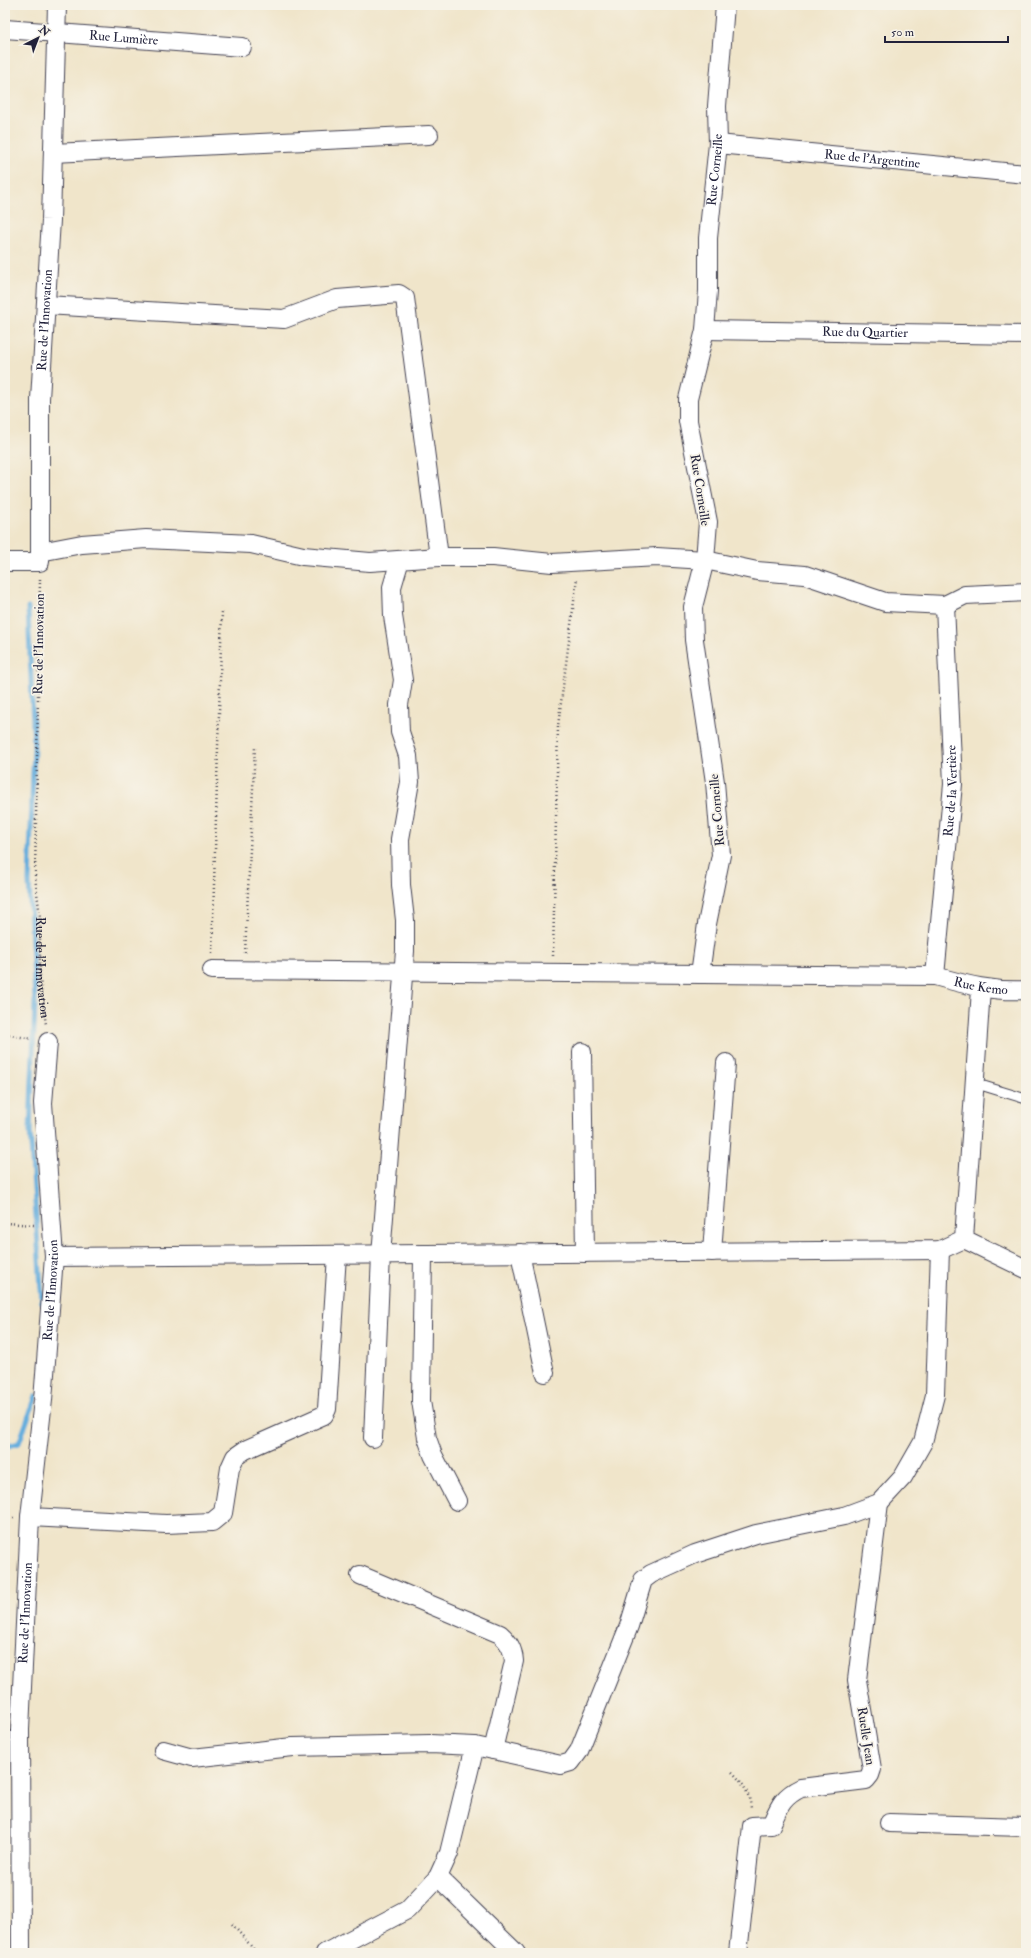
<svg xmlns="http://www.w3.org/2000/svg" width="1031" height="1958" font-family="'IM FELL Double Pica',serif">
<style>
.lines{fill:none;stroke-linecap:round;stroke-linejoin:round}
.stream{stroke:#66aedd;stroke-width:5}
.lane-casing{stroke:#413f50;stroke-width:11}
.street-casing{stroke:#413f50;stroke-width:20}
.path{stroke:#413f50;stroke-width:2.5;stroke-dasharray:1 3;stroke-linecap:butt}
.lane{stroke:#fff;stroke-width:9}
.street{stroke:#fff;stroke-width:18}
.labels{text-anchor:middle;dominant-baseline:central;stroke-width:3.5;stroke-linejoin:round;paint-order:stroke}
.street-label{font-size:13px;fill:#22223b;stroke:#f7f3e8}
</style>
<rect width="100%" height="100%" fill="#f7f3e8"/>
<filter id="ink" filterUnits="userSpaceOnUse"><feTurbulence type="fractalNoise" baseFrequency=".025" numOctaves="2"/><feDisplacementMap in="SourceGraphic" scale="8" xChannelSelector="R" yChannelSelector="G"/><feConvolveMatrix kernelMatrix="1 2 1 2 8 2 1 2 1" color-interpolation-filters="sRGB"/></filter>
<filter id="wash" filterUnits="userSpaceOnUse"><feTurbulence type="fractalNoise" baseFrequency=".012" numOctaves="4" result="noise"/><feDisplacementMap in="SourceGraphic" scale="16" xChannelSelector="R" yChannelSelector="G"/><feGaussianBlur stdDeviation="0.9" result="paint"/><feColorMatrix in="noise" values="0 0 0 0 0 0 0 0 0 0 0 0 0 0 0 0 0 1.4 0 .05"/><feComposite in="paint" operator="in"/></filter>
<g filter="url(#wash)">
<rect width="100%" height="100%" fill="#f0e5ca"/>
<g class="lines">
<g class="stream">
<polyline points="28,608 34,747 29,881 35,1001 30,1131 42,1302"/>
<polyline points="5,1447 19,1443 36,1396"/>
</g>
</g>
</g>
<g filter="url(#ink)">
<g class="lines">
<g class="lane-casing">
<polyline id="lane" points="974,1083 1026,1099"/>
</g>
<g class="street-casing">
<g id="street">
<path id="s2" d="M 5,29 L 242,47"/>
<path id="s3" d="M 718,144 L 1026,174"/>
<polyline points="53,153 429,135"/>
<polyline points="46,305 284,319 337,299 399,294 405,298 439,557"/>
<path id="s4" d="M 705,330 L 1026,335"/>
<polyline points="40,552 82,544 146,539 251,544 303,556 370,562 439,557 493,557 552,563 657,557 705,560 757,571 805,575 885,602 945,605 965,595 1026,592"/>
<path id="s5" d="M 5,562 L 40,562 L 40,399 L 51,220 L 57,5"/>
<path id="s6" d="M 212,970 L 935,976 C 966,985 994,992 1026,990"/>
<path id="s7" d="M 700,974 L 707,924 L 721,855 L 715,782 L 694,640 L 693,607 L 705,560 L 708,522 L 688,421 L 688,399 L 705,330 L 708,291 L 708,238 L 718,144 L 717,106 L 725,5"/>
<path id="s8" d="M 935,976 L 953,784 L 945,605"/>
<polyline points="582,1052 585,1253"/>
<polyline points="964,1239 1026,1269"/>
<polyline points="712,1252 726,1063"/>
<polyline points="520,1253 545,1373"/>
<polyline points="423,1254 421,1401 427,1438 433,1455 457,1501"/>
<polyline points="54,1257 940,1250 964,1239 981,989"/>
<polyline points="373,1438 381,1255 405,951 405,920 401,885 400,839 410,782 408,756 400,732 399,705 403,680 393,616 392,587 400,560"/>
<polyline points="30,1517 166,1524 212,1522 223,1513 230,1468 235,1457 245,1450 324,1415 327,1409 337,1255"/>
<path d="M 360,1575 L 500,1634 C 509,1642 513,1649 514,1661 L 493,1750"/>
<polyline points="163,1750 192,1758 293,1747 430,1744 475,1746 561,1765 571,1762 579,1751 629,1626 643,1580 651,1574 695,1554 756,1534 844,1516 879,1503 903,1477 923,1442 935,1395 940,1250"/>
<polyline points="889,1823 1026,1827"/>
<polyline points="438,1877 516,1953"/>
<path id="s9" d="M 21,1953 L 20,1730 L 30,1517 L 43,1400 L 54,1257 L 43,1103 L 48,1042"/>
<polyline points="325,1953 407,1910 438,1877 449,1853 475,1746"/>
<path d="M 738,1953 L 752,1826 L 771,1825 C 779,1807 782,1797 801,1788 L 866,1780 L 870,1775 L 872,1769 L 857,1680 L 879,1503"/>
</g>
</g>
<g class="path">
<path id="s1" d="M 40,579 L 35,877 L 40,916 L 40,979 L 46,1025"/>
<polyline points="212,953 222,611"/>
<polyline points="245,953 255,747"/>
<polyline points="553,956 558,726 577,578"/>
<polyline points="5,1034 32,1039"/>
<polyline points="5,1223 34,1225"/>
<polyline points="5,1519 14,1518"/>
<path d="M 732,1772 C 743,1783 750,1794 751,1809"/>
<polyline points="232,1924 257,1953"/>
</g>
<use href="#lane" class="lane"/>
<use href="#street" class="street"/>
</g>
</g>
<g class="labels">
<g class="street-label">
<text stroke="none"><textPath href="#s2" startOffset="119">Rue Lumière</textPath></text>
<text stroke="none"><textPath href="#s3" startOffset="155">Rue de l'Argentine</textPath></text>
<text stroke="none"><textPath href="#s7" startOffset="814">Rue Corneille</textPath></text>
<text stroke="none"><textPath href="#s5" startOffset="277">Rue de l'Innovation</textPath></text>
<text stroke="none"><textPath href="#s4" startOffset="160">Rue du Quartier</textPath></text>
<text transform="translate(700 490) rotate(81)">Rue Corneille</text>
<text transform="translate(39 644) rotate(-89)">Rue de l'Innovation</text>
<text stroke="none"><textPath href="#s8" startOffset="186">Rue de la Vertière</textPath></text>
<text transform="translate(717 810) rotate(-95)">Rue Corneille</text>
<text stroke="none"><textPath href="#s1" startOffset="389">Rue de l'Innovation</textPath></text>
<text stroke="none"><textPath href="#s6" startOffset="770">Rue Kemo</textPath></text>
<text stroke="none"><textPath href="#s9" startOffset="664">Rue de l'Innovation</textPath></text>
<text stroke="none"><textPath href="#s9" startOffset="340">Rue de l'Innovation</textPath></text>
<text transform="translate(866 1736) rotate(81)">Ruelle Jean</text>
</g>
</g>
<rect width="1031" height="1958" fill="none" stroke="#f7f3e8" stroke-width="20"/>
<g transform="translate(38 38) rotate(42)" stroke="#f7f3e8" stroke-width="3" paint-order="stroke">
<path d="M0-3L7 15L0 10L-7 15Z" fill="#22223b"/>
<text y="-6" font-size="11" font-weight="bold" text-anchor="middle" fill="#22223b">N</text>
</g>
<path d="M885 36v6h123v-6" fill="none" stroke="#22223b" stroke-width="2"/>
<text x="891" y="36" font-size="12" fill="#22223b" stroke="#f7f3e8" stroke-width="3" paint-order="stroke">50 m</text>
</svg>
